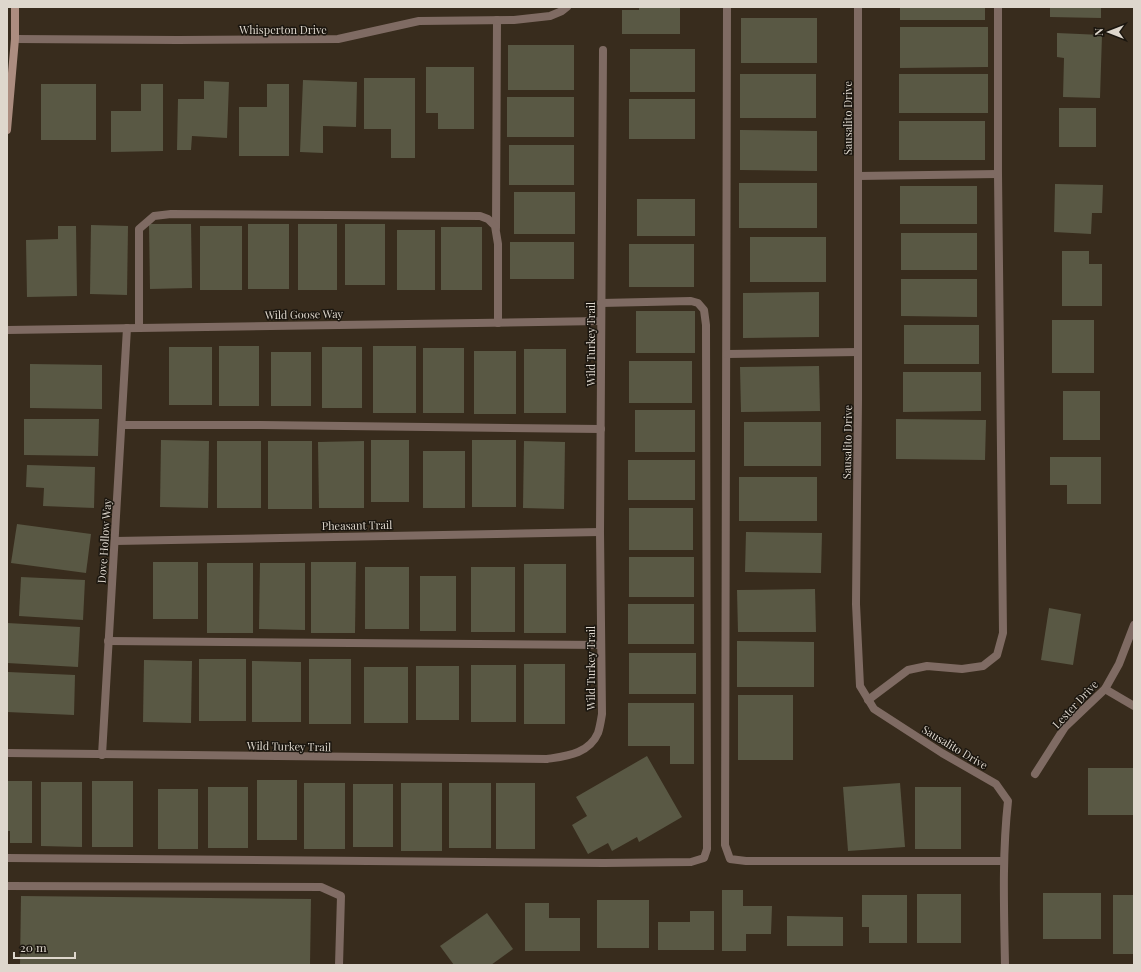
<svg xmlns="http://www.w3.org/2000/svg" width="1141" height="972" font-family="'Playfair Display',serif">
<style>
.building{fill:#595844}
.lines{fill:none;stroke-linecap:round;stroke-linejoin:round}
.service{stroke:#7f6b63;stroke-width:8}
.minor{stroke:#7f6b63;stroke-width:8}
.secondary{stroke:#ac8d80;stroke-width:8}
.labels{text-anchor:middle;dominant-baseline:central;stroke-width:3;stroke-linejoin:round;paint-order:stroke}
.street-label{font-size:11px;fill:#ded7cd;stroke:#1b160f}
</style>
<rect width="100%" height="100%" fill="#382c1d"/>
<g class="building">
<polygon points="639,7 680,7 680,34 622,34 622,10 639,10"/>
<rect x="900" y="7" width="85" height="13"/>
<polygon points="1050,7 1101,7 1101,18 1050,17"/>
<rect x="741" y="18" width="76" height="45"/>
<polygon points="900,27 988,27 988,67 900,68"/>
<polygon points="1057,33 1102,35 1100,98 1063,97 1064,58 1057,57"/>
<rect x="508" y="45" width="66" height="45"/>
<rect x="630" y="49" width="65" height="43"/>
<polygon points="426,67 474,67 474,129 438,129 438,113 426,113"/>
<rect x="740" y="74" width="76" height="44"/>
<rect x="899" y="74" width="89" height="39"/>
<polygon points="364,78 415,78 415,158 391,158 391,129 364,129"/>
<polygon points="303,80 357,82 356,127 323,126 323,153 300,152"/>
<polygon points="204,81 229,82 227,138 192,136 191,150 177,150 178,99 204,99"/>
<rect x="41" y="84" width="55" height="56"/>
<polygon points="141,84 163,84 163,151 111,152 111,111 141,111"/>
<polygon points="267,84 289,84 289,156 239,156 239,107 267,107"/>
<rect x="507" y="97" width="67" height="40"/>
<rect x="629" y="99" width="66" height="40"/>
<rect x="1059" y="108" width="37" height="39"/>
<rect x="899" y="121" width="86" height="39"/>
<polygon points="740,130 817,131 817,171 740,170"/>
<rect x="509" y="145" width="65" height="40"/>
<rect x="739" y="183" width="78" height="45"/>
<polygon points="1055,184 1103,185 1102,213 1092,213 1091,234 1054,232"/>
<rect x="900" y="186" width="77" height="38"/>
<rect x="514" y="192" width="61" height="42"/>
<rect x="637" y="199" width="58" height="37"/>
<polygon points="149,224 191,224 192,288 150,289"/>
<rect x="248" y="224" width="41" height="65"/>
<rect x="298" y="224" width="39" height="66"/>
<rect x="345" y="224" width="40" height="61"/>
<polygon points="91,225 128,226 127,295 90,294"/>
<polygon points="58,226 76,226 77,296 27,297 26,240 58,239"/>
<rect x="200" y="226" width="42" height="64"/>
<rect x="441" y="227" width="41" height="63"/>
<rect x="397" y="230" width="38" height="60"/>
<rect x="901" y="233" width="76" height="37"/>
<rect x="750" y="237" width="76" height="45"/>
<rect x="510" y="242" width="64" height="37"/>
<rect x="629" y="244" width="65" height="43"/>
<polygon points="1062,251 1089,251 1089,264 1102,264 1102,306 1062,306"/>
<polygon points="901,279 977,279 977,317 901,316"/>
<polygon points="819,292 819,337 743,338 743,293"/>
<rect x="636" y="311" width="59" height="42"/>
<rect x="1052" y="320" width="42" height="53"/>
<rect x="904" y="325" width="75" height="39"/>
<rect x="219" y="346" width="40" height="60"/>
<rect x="373" y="346" width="43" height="67"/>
<rect x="169" y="347" width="43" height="58"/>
<rect x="322" y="347" width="40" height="61"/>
<rect x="423" y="348" width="41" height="65"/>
<rect x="524" y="349" width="42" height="64"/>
<rect x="474" y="351" width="42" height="63"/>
<rect x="271" y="352" width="40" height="54"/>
<rect x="629" y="361" width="63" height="42"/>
<polygon points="30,364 102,365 102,409 30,408"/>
<polygon points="819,366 820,411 741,412 740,367"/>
<polygon points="903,372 981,372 981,411 903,412"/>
<rect x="1063" y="391" width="37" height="49"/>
<rect x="635" y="410" width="60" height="42"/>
<polygon points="24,419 99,419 98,456 24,455"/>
<polygon points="896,419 986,420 985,460 896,459"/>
<rect x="744" y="422" width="77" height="44"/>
<polygon points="161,440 209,441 208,508 160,507"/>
<rect x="371" y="440" width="38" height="62"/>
<rect x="472" y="440" width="44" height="67"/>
<rect x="217" y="441" width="44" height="67"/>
<rect x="268" y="441" width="44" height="68"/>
<polygon points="364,441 364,508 319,508 318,442"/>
<polygon points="524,441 565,442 564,509 523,508"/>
<rect x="423" y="451" width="42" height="57"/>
<polygon points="1050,457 1101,457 1101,504 1067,504 1067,485 1050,485"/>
<rect x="628" y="460" width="67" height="40"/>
<polygon points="27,465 95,467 94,508 43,506 44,488 26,487"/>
<rect x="739" y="477" width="78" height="44"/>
<rect x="629" y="508" width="64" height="42"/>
<polygon points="17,524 91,534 86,573 11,563"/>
<polygon points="746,532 822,533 821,573 745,572"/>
<rect x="629" y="557" width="65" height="40"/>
<rect x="153" y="562" width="45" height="57"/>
<polygon points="311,562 356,562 355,633 311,633"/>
<rect x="207" y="563" width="46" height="70"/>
<polygon points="260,563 305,563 305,630 259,629"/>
<rect x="524" y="564" width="42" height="69"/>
<rect x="365" y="567" width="44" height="62"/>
<rect x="471" y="567" width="44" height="65"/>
<rect x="420" y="576" width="36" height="55"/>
<polygon points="21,577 85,580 83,620 19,616"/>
<polygon points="815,589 816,632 738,632 737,590"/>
<rect x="628" y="604" width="66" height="40"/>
<polygon points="1049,608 1081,614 1073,665 1041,660"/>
<polygon points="7,623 80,627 78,667 7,663"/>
<polygon points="737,641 814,642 814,687 737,687"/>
<rect x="629" y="653" width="67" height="41"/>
<rect x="199" y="659" width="47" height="62"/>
<rect x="309" y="659" width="42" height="65"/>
<polygon points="144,660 192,661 191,723 143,722"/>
<polygon points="252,661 301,662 301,722 252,722"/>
<rect x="524" y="664" width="41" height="60"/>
<rect x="471" y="665" width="45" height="57"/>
<rect x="416" y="666" width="43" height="54"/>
<rect x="364" y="667" width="44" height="56"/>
<polygon points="8,672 75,675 74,715 7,712"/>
<rect x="738" y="695" width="55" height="65"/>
<polygon points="628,703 694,703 694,764 670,764 670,746 628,746"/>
<polygon points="647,756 682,817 639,842 637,837 612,851 608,843 588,854 572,825 587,816 576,797"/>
<rect x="1088" y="768" width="46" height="47"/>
<rect x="257" y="780" width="40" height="60"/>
<polygon points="7,781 32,781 32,843 10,843 10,831 7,831"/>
<rect x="92" y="781" width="41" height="66"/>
<polygon points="41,782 82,782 82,847 41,846"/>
<rect x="304" y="783" width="41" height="66"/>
<rect x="401" y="783" width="41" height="68"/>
<rect x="449" y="783" width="42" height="65"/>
<rect x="496" y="783" width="39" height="66"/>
<polygon points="900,783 905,847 848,851 843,787"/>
<rect x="353" y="784" width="40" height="63"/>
<rect x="208" y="787" width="40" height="61"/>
<rect x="915" y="787" width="46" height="62"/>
<rect x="158" y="789" width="40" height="60"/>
<polygon points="722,890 743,890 743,906 772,906 771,934 746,934 746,951 722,951"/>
<rect x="1043" y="893" width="58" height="46"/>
<rect x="917" y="894" width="44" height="49"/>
<polygon points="862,895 907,895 907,943 869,943 869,927 862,927"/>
<rect x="1113" y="895" width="21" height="59"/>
<polygon points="21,896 311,899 310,965 20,965"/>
<rect x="597" y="900" width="52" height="48"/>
<polygon points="525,903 549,903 549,918 580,918 580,951 525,951"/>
<polygon points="690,911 714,911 714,950 658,950 658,922 690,922"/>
<polygon points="487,913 513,949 491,965 454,965 440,946"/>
<polygon points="787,916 843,917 843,946 787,946"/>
</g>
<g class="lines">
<g class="service">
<polyline points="727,7 725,845 730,859 746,861 1004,861"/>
<polyline points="858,176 998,174"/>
<polyline points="496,228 497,20"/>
<polyline points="139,328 139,229 154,216 171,214 480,216 488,219 495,226 498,244 498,323"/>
<polyline points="727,354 858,352"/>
<polyline points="122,425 261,425 601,429"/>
<polyline points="108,641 601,645"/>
<polyline points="868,700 908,670 927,666 962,669 983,666 997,655 1003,633 998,174 998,7"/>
<polyline points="7,858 604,863 691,862 704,858 707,849 706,325 704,310 698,303 691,301 601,303"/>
<polyline points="7,886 321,887 341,896 339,965"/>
</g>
<g class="minor">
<path d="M 858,7 L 858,400 L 856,604 L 860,686 L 874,709 L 942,753 L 996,784 L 1008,801 C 1002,855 1004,910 1005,965"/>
<polyline points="15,39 178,40 338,39 419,21 514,20 550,16 562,11 567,7"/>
<polyline points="7,330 601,321"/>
<polyline points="115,541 600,532"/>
<polyline points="1105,689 1134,706"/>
<path d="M 7,753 L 547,759 C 566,756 589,754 598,733 C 600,727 601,720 602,714 L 600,532 L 603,50"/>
<polyline points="102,755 127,328"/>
<polyline points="1035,774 1065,727 1105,689 1119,664 1134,625"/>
</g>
<polyline class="secondary" points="7,130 15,39 15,7"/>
</g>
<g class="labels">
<g class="street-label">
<text x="283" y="29">Whisperton Drive</text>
<text transform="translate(847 118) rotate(-90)">Sausalito Drive</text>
<text transform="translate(304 314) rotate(-1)">Wild Goose Way</text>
<text transform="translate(590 344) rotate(-90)">Wild Turkey Trail</text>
<text transform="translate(847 442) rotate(-89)">Sausalito Drive</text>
<text transform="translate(357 525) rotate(-1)">Pheasant Trail</text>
<text transform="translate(104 541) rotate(-86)">Dove Hollow Way</text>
<text transform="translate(590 668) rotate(-90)">Wild Turkey Trail</text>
<text transform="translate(1075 704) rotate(-47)">Lester Drive</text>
<text transform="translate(289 746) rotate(1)">Wild Turkey Trail</text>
<text transform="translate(955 747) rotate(31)">Sausalito Drive</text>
</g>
</g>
<rect width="1141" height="972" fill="none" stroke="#ded7cd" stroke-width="16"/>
<g transform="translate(1109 32) rotate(270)" stroke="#1b160f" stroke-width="3" paint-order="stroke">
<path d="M0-3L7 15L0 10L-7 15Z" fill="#ded7cd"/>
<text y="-6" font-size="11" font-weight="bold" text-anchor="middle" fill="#ded7cd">N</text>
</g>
<path d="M14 952v6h61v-6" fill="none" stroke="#ded7cd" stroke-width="2"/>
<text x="20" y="952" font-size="12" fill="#ded7cd" stroke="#1b160f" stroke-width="3" paint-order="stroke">20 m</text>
</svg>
